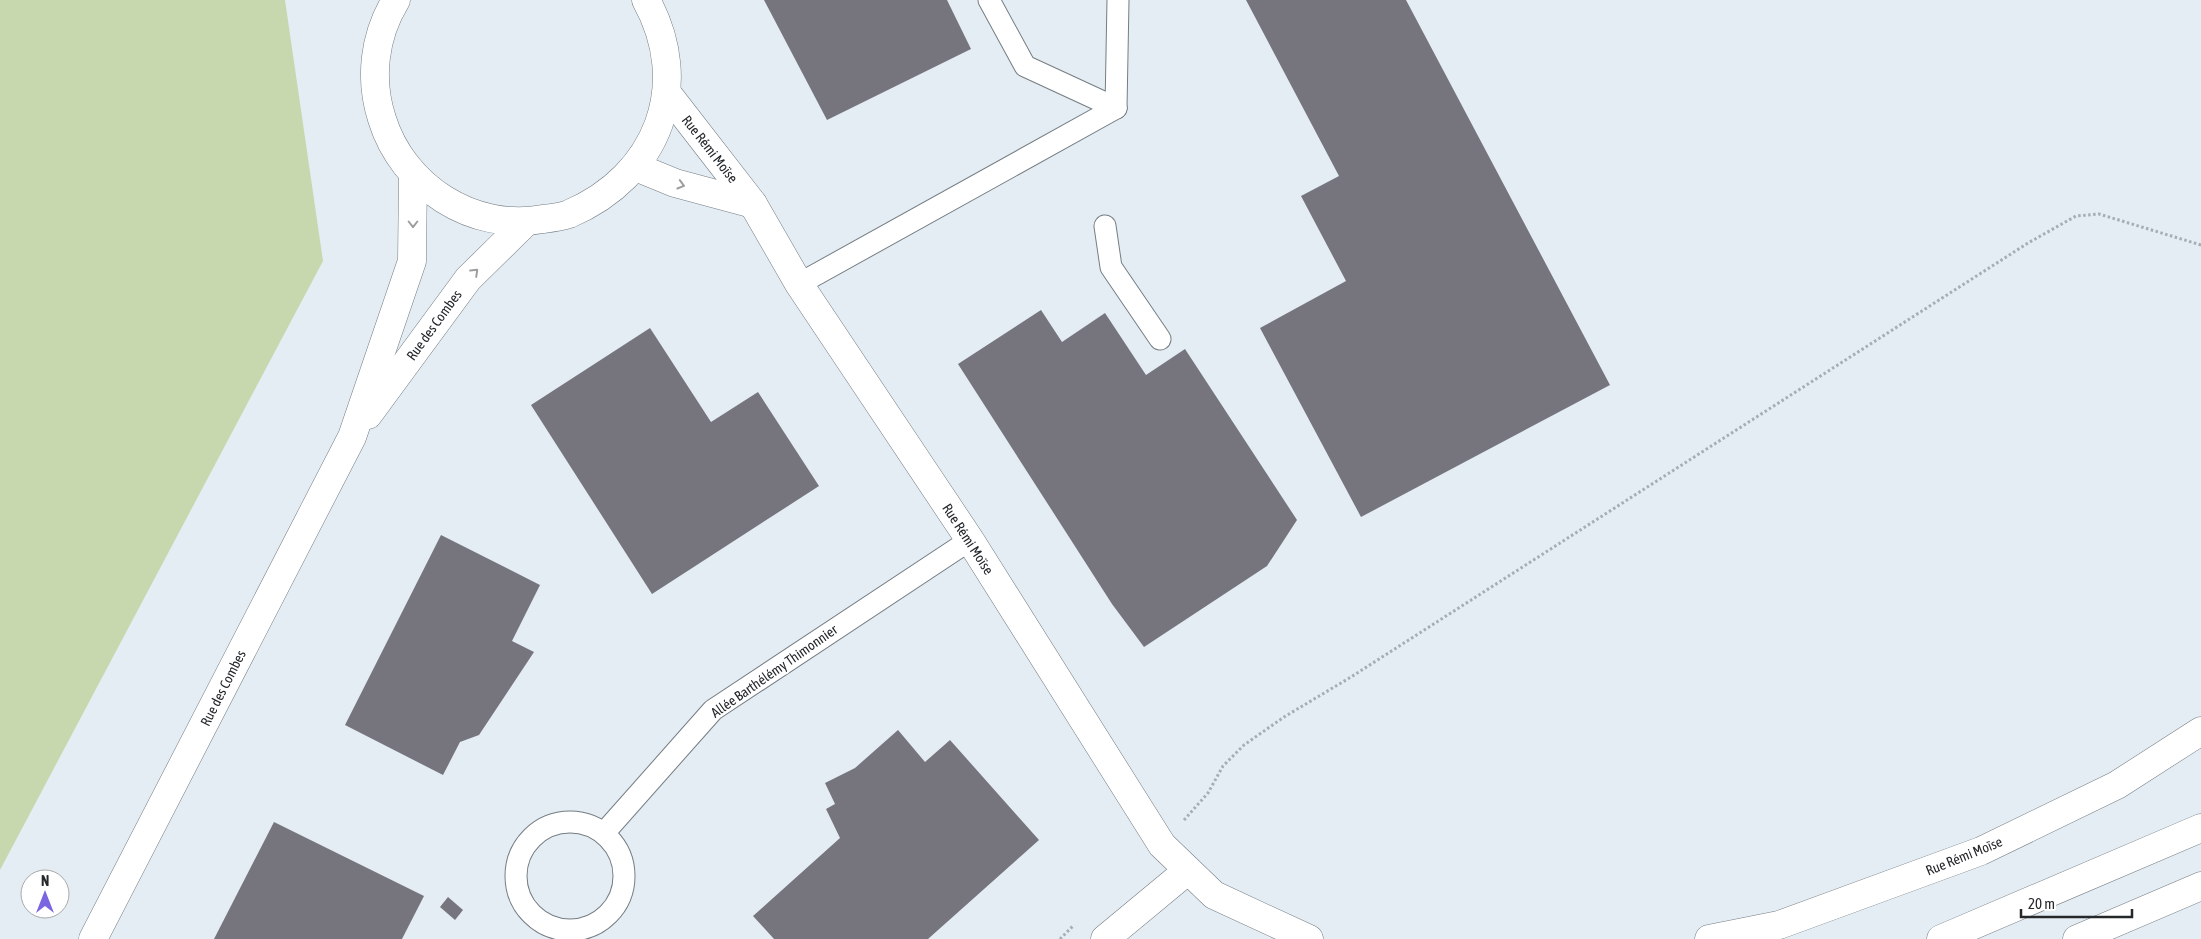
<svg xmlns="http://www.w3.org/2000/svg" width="2201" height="939" font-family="'Asap Condensed',sans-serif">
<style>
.green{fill:#c7d8af}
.building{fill:#76757e}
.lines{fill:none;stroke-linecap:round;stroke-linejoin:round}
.service-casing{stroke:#757d83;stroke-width:23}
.minor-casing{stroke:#757d83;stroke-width:29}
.secondary-casing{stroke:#757d83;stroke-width:29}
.path{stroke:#a6adb3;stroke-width:3;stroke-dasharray:2.5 2.5;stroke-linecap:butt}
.service{stroke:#fff;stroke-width:21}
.minor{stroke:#fff;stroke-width:28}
.secondary{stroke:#fff;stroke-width:28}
.oneway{stroke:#9d9ea0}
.labels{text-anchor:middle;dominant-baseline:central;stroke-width:4;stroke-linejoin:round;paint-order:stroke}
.street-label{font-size:14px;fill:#25282b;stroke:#fff}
</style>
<rect width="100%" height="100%" fill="#e4edf4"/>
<polygon class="green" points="0,0 285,0 323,261 0,870"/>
<g class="building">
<polygon points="764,0 947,0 971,49 827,120"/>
<polygon points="1246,0 1406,0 1610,385 1361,517 1260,328 1346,281 1301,196 1339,176"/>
<polygon points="1041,310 1062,342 1105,313 1146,375 1185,349 1297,520 1267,566 1144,647 1112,604 958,364"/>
<polygon points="650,328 711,422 758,392 819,486 652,594 531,405"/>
<polygon points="441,535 540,585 512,641 534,652 479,735 460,742 443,775 345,725"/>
<polygon points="898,730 925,762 950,740 1039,840 928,939 774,939 753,916 840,838 826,809 835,804 825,783 855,768"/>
<polygon points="274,822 424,896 402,939 214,939"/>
<polygon points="448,897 463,910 455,920 440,907"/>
</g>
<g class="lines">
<g class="service-casing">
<g id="service">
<polyline points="989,0 1025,66 1116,108"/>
<polyline points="1116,108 1118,0"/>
<polyline points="1105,226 1111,267 1160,339"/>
<polyline points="799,284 1116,108"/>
<circle cx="570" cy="876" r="54"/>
<polyline points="604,833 713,710 970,540"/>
</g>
</g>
<g class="minor-casing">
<g id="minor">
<polyline points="667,93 753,204 799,284 970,540 1162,845 1214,895 1309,939"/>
<polyline points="636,167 675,183 753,204"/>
<polyline points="1105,939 1187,871"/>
<polyline points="1709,939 1779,925 1981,851 2117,785 2201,731"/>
<polyline points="1941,939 2201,828"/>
<polyline points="2077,939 2201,886"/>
</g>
</g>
<g class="secondary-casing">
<g id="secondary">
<path d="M 396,0 C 374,36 369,79 382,119 C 403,187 473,232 543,219 C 552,218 561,217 569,214 C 658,176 693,85 646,0"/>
<polyline points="368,415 468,279 526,222"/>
<polyline points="93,939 352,437 412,261 413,175"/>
</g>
</g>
<g class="path">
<polyline points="1184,820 1208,793 1223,766 1244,745 1284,717 1351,677 2028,243 2076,216 2099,214 2201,245"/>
<polyline points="1060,939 1073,926"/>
</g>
<use href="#service" class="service"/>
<use href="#minor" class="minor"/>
<use href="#secondary" class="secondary"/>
</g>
<defs><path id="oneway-chevron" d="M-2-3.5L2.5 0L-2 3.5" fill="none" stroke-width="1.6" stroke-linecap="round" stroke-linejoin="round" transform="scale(1.25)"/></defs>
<g class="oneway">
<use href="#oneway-chevron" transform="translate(681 185) rotate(16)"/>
<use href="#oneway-chevron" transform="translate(413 224) rotate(90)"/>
<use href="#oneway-chevron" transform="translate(475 272) rotate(-44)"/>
</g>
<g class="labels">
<g class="street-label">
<text transform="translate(710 149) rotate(52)">Rue Rémi Moïse</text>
<text transform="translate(434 325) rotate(-54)">Rue des Combes</text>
<text transform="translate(968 539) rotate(57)">Rue Rémi Moïse</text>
<text transform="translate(774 671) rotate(-35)">Allée Barthélémy Thimonnier</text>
<text transform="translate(223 688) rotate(-63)">Rue des Combes</text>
<text transform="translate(1964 856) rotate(-22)">Rue Rémi Moïse</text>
</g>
</g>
<g transform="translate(45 894)"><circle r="24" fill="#ffffff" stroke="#a8a9aa"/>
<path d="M0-4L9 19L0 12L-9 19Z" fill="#7c65e0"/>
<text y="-8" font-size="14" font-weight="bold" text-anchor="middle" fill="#25282b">N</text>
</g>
<path d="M2021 909v8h111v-8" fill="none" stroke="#25282b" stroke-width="2.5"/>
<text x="2028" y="909" font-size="15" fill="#25282b" stroke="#ffffff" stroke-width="4" paint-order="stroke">20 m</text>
</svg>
